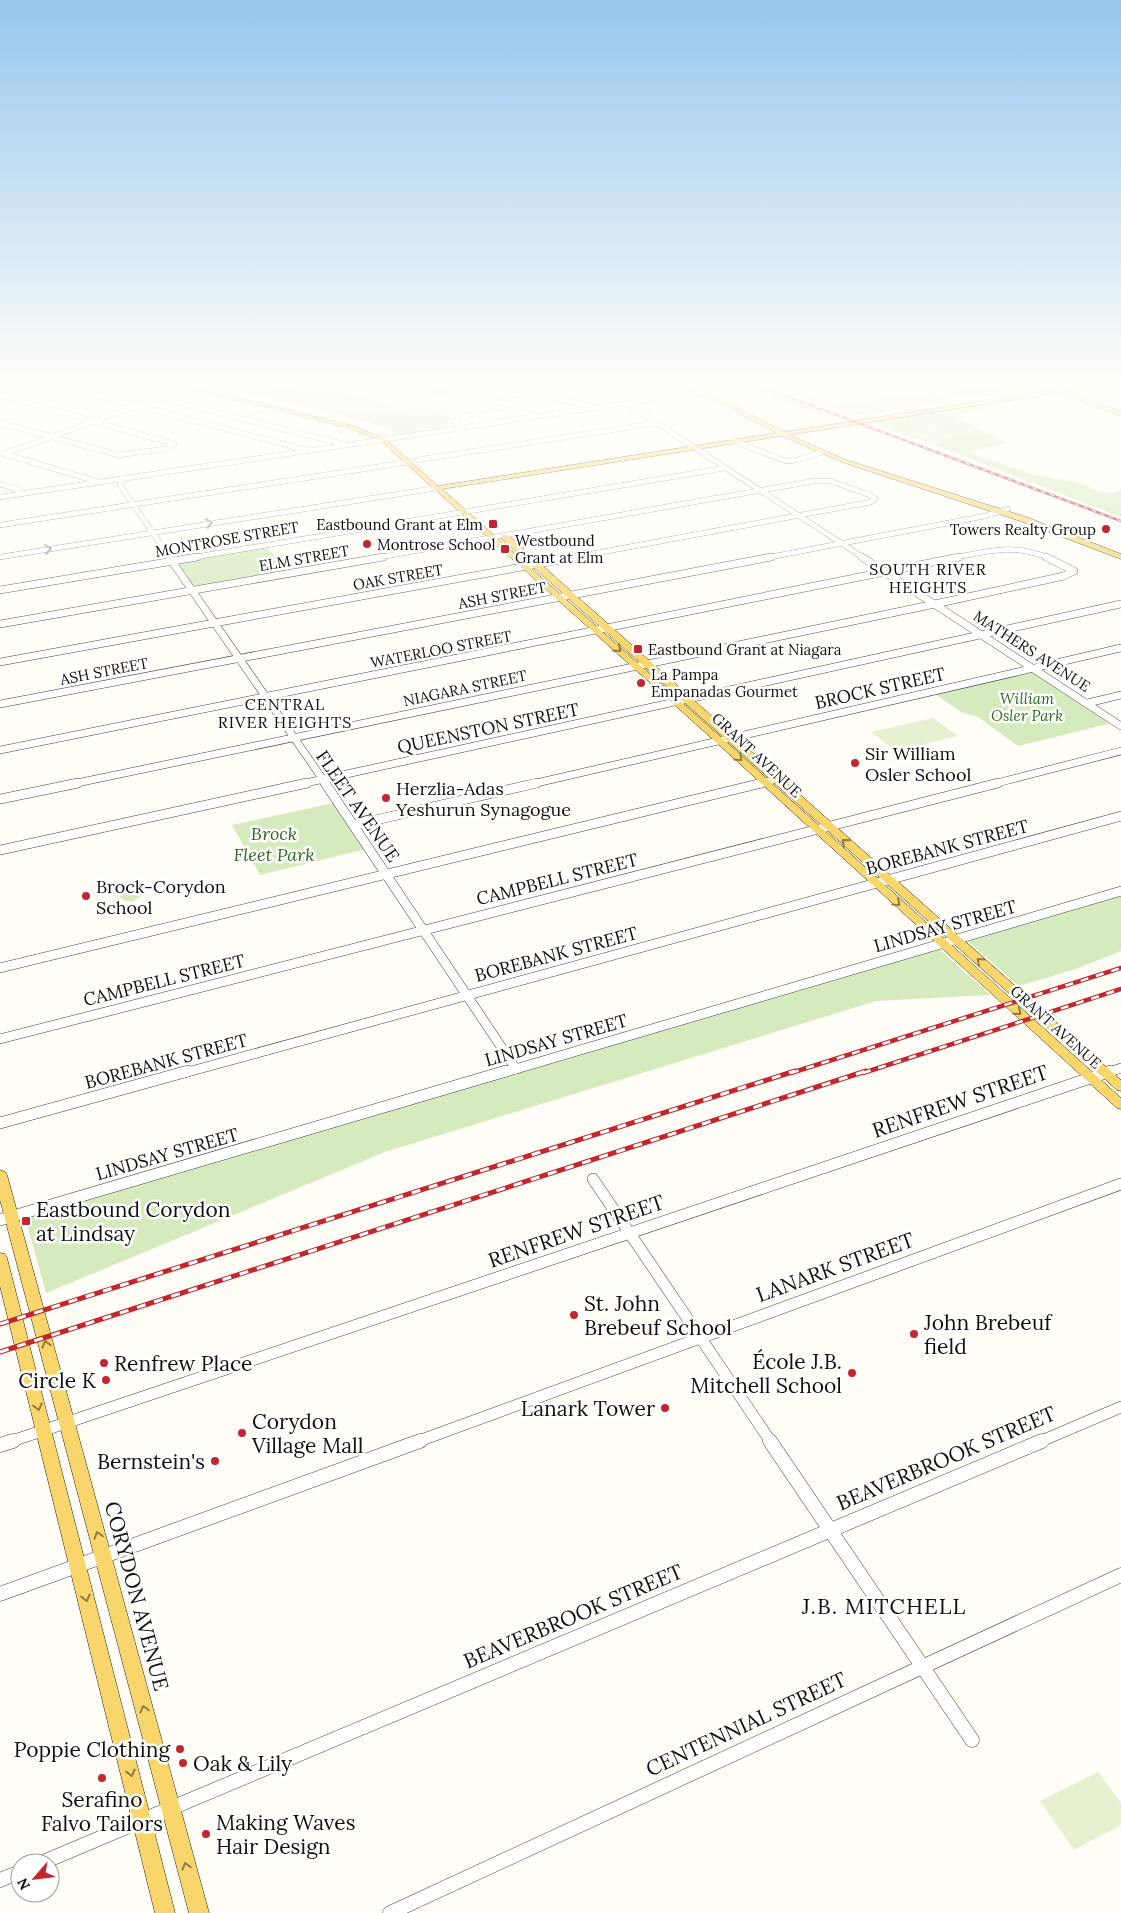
<svg xmlns="http://www.w3.org/2000/svg" width="1121" height="1913" font-family="Lora,serif">
<style>
.green{fill:#d5ebbd}
.pitch{fill:#e6f2cf}
.lines{fill:none;stroke-linecap:round;stroke-linejoin:round}
.minor-far4-casing{stroke:#444;stroke-width:5.5}
.minor-far3-casing{stroke:#444;stroke-width:8}
.minor-far2-casing{stroke:#444;stroke-width:10}
.minor-far1-casing{stroke:#444;stroke-width:12}
.minor-casing{stroke:#444;stroke-width:15}
.major-casing{stroke:#222;stroke-width:1}
.minor-far4{stroke:#fff;stroke-width:5}
.minor-far3{stroke:#fff;stroke-width:7}
.minor-far2{stroke:#fff;stroke-width:9}
.minor-far1{stroke:#fff;stroke-width:11}
.minor{stroke:#fff;stroke-width:14}
.major{fill:#f9d66b;fill-rule:evenodd}
.rail-far2-casing{stroke:#c4262e;stroke-width:2.5}
.rail-far1-casing{stroke:#c4262e;stroke-width:4.5}
.rail-casing{stroke:#c4262e;stroke-width:5}
.rail-far2{stroke:#fff;stroke-width:1;stroke-dasharray:4.5;stroke-linecap:butt}
.rail-far1{stroke:#fff;stroke-width:2.5;stroke-dasharray:8;stroke-linecap:butt}
.rail{stroke:#fff;stroke-width:3;stroke-dasharray:9;stroke-linecap:butt}
.oneway{stroke:#a0a0a0}
.oneway2{stroke:#917d42}
.poi-dot{fill:#c4262e;stroke:#fff;stroke-width:2}
.labels{text-anchor:middle;dominant-baseline:central;stroke-width:5;stroke-linejoin:round;paint-order:stroke}
.far-poi-label{font-size:15px;fill:#111;stroke:#fff;text-anchor:start}
.far-street-label{font-size:15px;fill:#111;stroke:#fff}
.far-park-label{font-size:15px;font-style:italic;fill:#2f6b1f;stroke:#fff}
.far-neighbourhood-label{font-size:16px;letter-spacing:1px;fill:#111;stroke:#fff}
.street-label{font-size:18px;fill:#111;stroke:#fff}
.poi-label{font-size:18px;fill:#111;stroke:#fff;text-anchor:start}
.park-label{font-size:18px;font-style:italic;fill:#2f6b1f;stroke:#fff}
.near-street-label{font-size:21px;fill:#111;stroke:#fff}
.near-poi-label{font-size:21px;fill:#111;stroke:#fff;text-anchor:start}
.near-neighbourhood-label{font-size:22px;letter-spacing:1px;fill:#111;stroke:#fff}
</style>
<rect width="100%" height="100%" fill="#fffdf5"/>
<g class="green">
<polygon points="213,381 253,381 288,388 307,381 365,381 358,384 378,381 369,382 344,392 413,410 446,408 451,410 442,415 455,418 446,422 452,427 396,435 388,429 367,422 207,383"/>
<polygon points="393,381 481,381 451,393 436,395"/>
<polygon points="732,381 741,381 819,410 820,414"/>
<polygon points="793,381 802,381 796,384 809,397 831,405 935,392 948,398 942,402 864,415 853,414 780,388"/>
<path d="M 1027,382 L 1028,385 C 1008,391 964,405 945,392 Z"/>
<path d="M 1036,392 L 1067,394 L 1118,416 L 1066,398 L 1065,395 C 1026,396 991,406 954,416 L 1008,443 L 967,452 L 1034,475 L 1077,482 L 1098,491 L 1112,493 L 1121,490 L 1121,517 L 927,442 L 905,436 L 865,419 Z"/>
<polygon points="266,545 288,574 191,590 171,561"/>
<polygon points="1035,668 1116,722 1018,746 978,717 961,712 932,692"/>
<polygon points="338,802 370,848 260,875 232,825"/>
<polygon points="130,889 143,892 144,894 132,902 123,900 118,895 123,890"/>
<polygon points="1121,891 1121,951 1076,969 1019,986 964,938"/>
<polygon points="936,946 990,995 876,1001 385,1152 46,1293 24,1213"/>
</g>
<g class="pitch">
<polygon points="415,381 462,381 441,389 411,382"/>
<polygon points="932,424 956,436 931,441 906,432"/>
<polygon points="933,718 958,736 896,751 871,732"/>
<polygon points="1098,1772 1121,1803 1121,1825 1074,1850 1040,1801"/>
</g>
<g class="lines">
<g class="minor-far4-casing">
<g id="minor-far4">
<polyline points="41,381 307,450"/>
<polyline points="91,381 343,444"/>
<polyline points="570,381 650,398"/>
<polyline points="1039,381 1052,386"/>
<polyline points="1055,381 1063,384"/>
<polyline points="0,385 14,381"/>
<polyline points="522,391 590,406"/>
<polyline points="0,395 174,444 165,449 118,455 0,423"/>
<polyline points="626,403 864,558"/>
<polyline points="490,406 533,415"/>
<polyline points="247,420 272,410"/>
<polyline points="462,428 455,422 546,381"/>
<path d="M 733,440 C 737,443 784,461 788,461 C 798,461 812,455 822,452"/>
<polyline points="4,454 205,381"/>
<polyline points="5,454 95,481"/>
<polyline points="417,460 656,423"/>
<polyline points="121,479 120,485 170,558"/>
<polyline points="0,484 19,490 22,494"/>
<polyline points="0,497 707,391"/>
<polyline points="0,525 409,462"/>
<polyline points="0,557 437,488"/>
<polyline points="190,558 725,468"/>
<polyline points="375,558 814,481 830,481 870,495 875,499 871,502 570,558"/>
<polyline points="765,558 985,516 1008,509"/>
<path d="M 953,558 C 990,551 1013,543 1049,558"/>
</g>
</g>
<g class="minor-far3-casing">
<g id="minor-far3">
<polyline points="169,557 326,784"/>
<polyline points="862,557 1121,726"/>
<polyline points="0,590 197,557"/>
<polyline points="0,624 383,557"/>
<polyline points="0,662 577,557"/>
<polyline points="1088,703 1121,695"/>
<polyline points="0,704 771,557"/>
<polyline points="0,750 959,557"/>
<polyline points="72,784 935,604 1064,576 1074,571 1046,557"/>
<polyline points="301,784 1121,604"/>
<polyline points="532,784 1121,648"/>
<polyline points="757,784 777,779"/>
<polyline points="993,784 1121,751"/>
</g>
</g>
<g class="minor-far2-casing">
<g id="minor-far2">
<polyline points="325,783 516,1069"/>
<polyline points="0,799 78,783"/>
<polyline points="354,825 537,783"/>
<polyline points="0,850 307,783"/>
<polyline points="0,968 762,783"/>
<polyline points="0,1039 998,783"/>
<polyline points="184,1073 1121,816"/>
<polyline points="502,1073 1121,891"/>
<polyline points="1107,1073 1121,1068"/>
</g>
</g>
<g class="minor-far1-casing">
<g id="minor-far1">
<polyline points="0,1123 188,1071"/>
<polyline points="593,1179 771,1442"/>
<polyline points="0,1220 506,1071"/>
<polyline points="9,1442 1111,1071"/>
<polyline points="416,1442 1121,1184"/>
<polyline points="1039,1442 1121,1407"/>
</g>
</g>
<g class="minor-casing">
<g id="minor">
<polyline points="770,1441 972,1740"/>
<polyline points="0,1445 13,1441"/>
<polyline points="0,1594 420,1441"/>
<polyline points="41,1863 1042,1441"/>
<polyline points="0,1880 20,1872"/>
<polyline points="390,1913 1121,1575"/>
</g>
</g>
<g class="major-casing">
<g id="major">
<polygon points="161,381 170,381 353,426 385,439 438,486 776,433 719,402 661,381 669,381 723,400 784,432 1064,388 1043,381 1051,381 1069,387 1121,381 1121,383 1068,391 1121,412 1121,416 1061,392 789,435 846,460 1026,517 1121,554 1121,559 1020,521 842,462 782,436 442,489 723,739 1121,1098 1121,1109 1117,1108 717,743 381,441 349,428"/>
<polygon points="1031,381 1037,381 1041,386 1037,389 1033,389 1035,386"/>
<polygon points="502,535 508,535 1121,1080 1121,1091 1117,1090 502,539"/>
<polygon points="0,1170 5,1172 7,1175 209,1913 189,1913 0,1200"/>
<polygon points="0,1253 5,1254 7,1258 175,1913 155,1913 0,1286"/>
</g>
</g>
<use href="#minor-far4" class="minor-far4"/>
<use href="#minor-far3" class="minor-far3"/>
<use href="#minor-far2" class="minor-far2"/>
<use href="#minor-far1" class="minor-far1"/>
<use href="#minor" class="minor"/>
<use href="#major" class="major"/>
<g class="rail-far2-casing">
<polyline id="rail-far2" points="746,381 1121,521"/>
</g>
<g class="rail-far1-casing">
<g id="rail-far1">
<polyline points="791,1073 1121,968"/>
<polyline points="863,1073 1121,989"/>
</g>
</g>
<g class="rail-casing">
<g id="rail">
<polyline points="0,1324 795,1071"/>
<polyline points="0,1352 866,1071"/>
</g>
</g>
<use href="#rail-far2" class="rail-far2"/>
<use href="#rail-far1" class="rail-far1"/>
<use href="#rail" class="rail"/>
</g>
<defs><path id="oneway-chevron" d="M-2-3.5L2.5 0L-2 3.5" fill="none" stroke-width="1.6" stroke-linecap="round" stroke-linejoin="round" transform="scale(1.25)"/></defs>
<g class="oneway">
<use href="#oneway-chevron" transform="translate(209 523) rotate(-9)"/>
<use href="#oneway-chevron" transform="translate(48 549) rotate(-9)"/>
</g>
<g class="oneway2">
<use href="#oneway-chevron" transform="translate(618 649) rotate(42)"/>
<use href="#oneway-chevron" transform="translate(739 758) rotate(44)"/>
<use href="#oneway-chevron" transform="translate(845 842) rotate(-139)"/>
<use href="#oneway-chevron" transform="translate(897 903) rotate(43)"/>
<use href="#oneway-chevron" transform="translate(980 961) rotate(-138)"/>
<use href="#oneway-chevron" transform="translate(1018 1012) rotate(41)"/>
<use href="#oneway-chevron" transform="translate(46 1344) rotate(-105)"/>
<use href="#oneway-chevron" transform="translate(38 1407) rotate(76)"/>
<use href="#oneway-chevron" transform="translate(98 1535) rotate(-106)"/>
<use href="#oneway-chevron" transform="translate(86 1598) rotate(76)"/>
<use href="#oneway-chevron" transform="translate(144 1709) rotate(-105)"/>
<use href="#oneway-chevron" transform="translate(131 1773) rotate(76)"/>
<use href="#oneway-chevron" transform="translate(186 1866) rotate(-105)"/>
</g>
<linearGradient id="sky" x2="0" y2="1"><stop stop-color="#95c6ee"/><stop offset="0.59" stop-color="#fffefa"/><stop offset="1" stop-color="#fffefa" stop-opacity="0"/></linearGradient>
<rect width="1121" height="649" fill="url(#sky)"/>
<g class="poi-dot">
<rect x="488" y="519" width="10" height="10" rx="2.5"/>
<circle cx="1106" cy="529" r="5"/>
<circle cx="367" cy="544" r="5"/>
<rect x="500" y="544" width="10" height="10" rx="2.5"/>
<rect x="633" y="644" width="10" height="10" rx="2.5"/>
<circle cx="641" cy="683" r="5"/>
<circle cx="855" cy="763" r="5"/>
<circle cx="386" cy="798" r="5"/>
<circle cx="86" cy="896" r="5"/>
<rect x="21" y="1216" width="10" height="10" rx="2.5"/>
<circle cx="574" cy="1315" r="5"/>
<circle cx="914" cy="1334" r="5"/>
<circle cx="104" cy="1363" r="5"/>
<circle cx="852" cy="1373" r="5"/>
<circle cx="106" cy="1380" r="5"/>
<circle cx="665" cy="1408" r="5"/>
<circle cx="242" cy="1433" r="5"/>
<circle cx="215" cy="1461" r="5"/>
<circle cx="180" cy="1749" r="5"/>
<circle cx="183" cy="1763" r="5"/>
<circle cx="102" cy="1778" r="5"/>
<circle cx="206" cy="1834" r="5"/>
</g>
<g class="labels">
<g class="far-poi-label">
<text x="483" y="524" text-anchor="end">Eastbound Grant at Elm</text>
<text x="1096" y="529" text-anchor="end">Towers Realty Group</text>
<text x="515" y="540">Westbound<tspan x="515" dy="17">Grant at Elm</tspan></text>
<text x="377" y="544">Montrose School</text>
<text x="648" y="649">Eastbound Grant at Niagara</text>
<text x="651" y="674">La Pampa<tspan x="651" dy="17">Empanadas Gourmet</tspan></text>
</g>
<g class="far-street-label">
<text transform="translate(227 539) rotate(-10)">MONTROSE STREET</text>
<text transform="translate(304 558) rotate(-10)">ELM STREET</text>
<text transform="translate(398 577) rotate(-10)">OAK STREET</text>
<text transform="translate(502 595) rotate(-11)">ASH STREET</text>
<text transform="translate(441 649) rotate(-11)">WATERLOO STREET</text>
<text transform="translate(1032 651) rotate(33)">MATHERS AVENUE</text>
<text transform="translate(104 671) rotate(-11)">ASH STREET</text>
<text transform="translate(465 688) rotate(-12)">NIAGARA STREET</text>
<text transform="translate(757 755) rotate(43)">GRANT AVENUE</text>
<text transform="translate(1056 1027) rotate(42)">GRANT AVENUE</text>
</g>
<g class="far-park-label">
<text x="1027" y="698">William<tspan x="1027" dy="17">Osler Park</tspan></text>
</g>
<g class="far-neighbourhood-label">
<text x="928" y="569">SOUTH RIVER<tspan x="928" dy="18">HEIGHTS</tspan></text>
<text x="285" y="704">CENTRAL<tspan x="285" dy="18">RIVER HEIGHTS</tspan></text>
</g>
<g class="street-label">
<text transform="translate(880 688) rotate(-13)">BROCK STREET</text>
<text transform="translate(488 728) rotate(-12)">QUEENSTON STREET</text>
<text transform="translate(358 806) rotate(55)">FLEET AVENUE</text>
<text transform="translate(947 847) rotate(-15)">BOREBANK STREET</text>
<text transform="translate(557 879) rotate(-14)">CAMPBELL STREET</text>
<text transform="translate(945 926) rotate(-16)">LINDSAY STREET</text>
<text transform="translate(556 954) rotate(-15)">BOREBANK STREET</text>
<text transform="translate(164 980) rotate(-14)">CAMPBELL STREET</text>
<text transform="translate(556 1040) rotate(-16)">LINDSAY STREET</text>
<text transform="translate(166 1061) rotate(-15)">BOREBANK STREET</text>
<text transform="translate(167 1154) rotate(-16)">LINDSAY STREET</text>
</g>
<g class="poi-label">
<text x="865" y="753">Sir William<tspan x="865" dy="21">Osler School</tspan></text>
<text x="396" y="788">Herzlia-Adas<tspan x="396" dy="21">Yeshurun Synagogue</tspan></text>
<text x="96" y="886">Brock-Corydon<tspan x="96" dy="21">School</tspan></text>
</g>
<g class="park-label">
<text x="274" y="833">Brock<tspan x="274" dy="21">Fleet Park</tspan></text>
</g>
<g class="near-street-label">
<text transform="translate(960 1101) rotate(-19)">RENFREW STREET</text>
<text transform="translate(576 1231) rotate(-19)">RENFREW STREET</text>
<text transform="translate(835 1267) rotate(-20)">LANARK STREET</text>
<text transform="translate(946 1458) rotate(-23)">BEAVERBROOK STREET</text>
<text transform="translate(137 1596) rotate(75)">CORYDON AVENUE</text>
<text transform="translate(573 1616) rotate(-23)">BEAVERBROOK STREET</text>
<text transform="translate(746 1724) rotate(-25)">CENTENNIAL STREET</text>
</g>
<g class="near-poi-label">
<text x="36" y="1209">Eastbound Corydon<tspan x="36" dy="24">at Lindsay</tspan></text>
<text x="584" y="1303">St. John<tspan x="584" dy="24">Brebeuf School</tspan></text>
<text x="924" y="1322">John Brebeuf<tspan x="924" dy="24">field</tspan></text>
<text x="842" y="1361" text-anchor="end">École J.B.<tspan x="842" dy="24">Mitchell School</tspan></text>
<text x="114" y="1363">Renfrew Place</text>
<text x="96" y="1380" text-anchor="end">Circle K</text>
<text x="655" y="1408" text-anchor="end">Lanark Tower</text>
<text x="252" y="1421">Corydon<tspan x="252" dy="24">Village Mall</tspan></text>
<text x="205" y="1461" text-anchor="end">Bernstein's</text>
<text x="170" y="1749" text-anchor="end">Poppie Clothing</text>
<text x="193" y="1763">Oak &amp; Lily</text>
<text x="102" y="1799" text-anchor="middle">Serafino<tspan x="102" dy="24">Falvo Tailors</tspan></text>
<text x="216" y="1822">Making Waves<tspan x="216" dy="24">Hair Design</tspan></text>
</g>
<g class="near-neighbourhood-label">
<text x="884" y="1606">J.B. MITCHELL</text>
</g>
</g>
<g transform="translate(35 1878) rotate(242)"><circle r="24" fill="#ffffff" stroke="#a0a0a0"/>
<path d="M0-4L9 19L0 12L-9 19Z" fill="#c4262e"/>
<text y="-8" font-size="14" font-weight="bold" text-anchor="middle" fill="#111111">N</text>
</g>
</svg>
